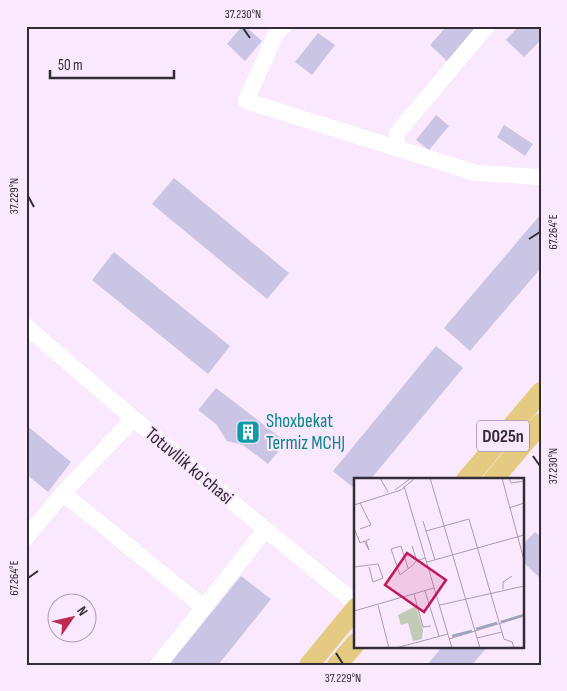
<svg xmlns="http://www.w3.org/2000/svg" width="567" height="691" font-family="'Sofia Sans Condensed',sans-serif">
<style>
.building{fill:#cac5e5}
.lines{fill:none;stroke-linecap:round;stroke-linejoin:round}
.minor{stroke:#fff;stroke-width:16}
.major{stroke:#e5cb81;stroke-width:20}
.ticks{fill:none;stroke:#332c34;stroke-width:2}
.labels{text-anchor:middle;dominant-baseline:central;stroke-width:4.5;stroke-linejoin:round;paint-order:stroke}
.shield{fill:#fae8ff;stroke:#6f6471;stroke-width:1}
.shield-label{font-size:18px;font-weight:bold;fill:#332c34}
.culture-label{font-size:19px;fill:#0d838f;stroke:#fae8ff;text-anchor:start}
.street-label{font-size:19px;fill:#332c34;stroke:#fae8ff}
.inset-river{fill:none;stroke:#97a5c1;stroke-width:2.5}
.inset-road{fill:none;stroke:#aa9dae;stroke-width:1}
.view{fill:#c2185b;fill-opacity:0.15;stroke:#c2185b;stroke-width:2.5}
.inset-edge{fill:none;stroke:#332c34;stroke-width:2.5}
.neatline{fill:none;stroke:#332c34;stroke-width:2}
.ticks-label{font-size:12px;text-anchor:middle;fill:#332c34}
</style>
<rect width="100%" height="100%" fill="#fae8ff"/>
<g class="building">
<polygon points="242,26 245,26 262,41 245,61 227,44"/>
<polygon points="447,26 472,26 477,30 448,62 430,45"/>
<polygon points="519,26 537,26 541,30 541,40 524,57 506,40"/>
<polygon points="318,33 335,45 312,75 295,62"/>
<polygon points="436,115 449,126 429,150 416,140"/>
<polygon points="504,125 533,144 525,156 497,137"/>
<polygon points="174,178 289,273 267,299 152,204"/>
<polygon points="541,214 541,268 470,351 444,328"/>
<polygon points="114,252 230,346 208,374 92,280"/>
<polygon points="436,346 463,368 370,480 356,480 356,490 333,471"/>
<polygon points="216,388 286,442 268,464 243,445 227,441 216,424 198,410"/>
<polygon points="26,425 71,462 48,492 26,474"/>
<polygon points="535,532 541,537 541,579 523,562 523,544"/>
<polygon points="241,576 271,599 218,665 169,665"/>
<polygon points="442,647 487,647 472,665 427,665"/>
</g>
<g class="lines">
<g class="minor">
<polyline points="284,26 275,36 246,101 476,173 541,177"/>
<polyline points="397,148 397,133 487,26"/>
<path d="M 26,326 C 134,420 244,513 356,603"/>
<polyline points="63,493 203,607"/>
<polyline points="26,538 63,493 133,419"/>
<polyline points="158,665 265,530"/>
</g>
<g class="major">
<polyline points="466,480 541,392"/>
<polyline points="493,480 541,423"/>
<polyline points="309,665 356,608"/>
<polyline points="337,665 356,643"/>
</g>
</g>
<path class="ticks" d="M 243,28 L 250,38M 28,196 L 34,207M 529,239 L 540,232M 533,456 L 540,466M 28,578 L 38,571M 336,653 L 343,664"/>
<defs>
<g id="building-square" transform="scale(1.25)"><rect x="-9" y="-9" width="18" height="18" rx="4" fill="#0f9aa8" stroke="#fae8ff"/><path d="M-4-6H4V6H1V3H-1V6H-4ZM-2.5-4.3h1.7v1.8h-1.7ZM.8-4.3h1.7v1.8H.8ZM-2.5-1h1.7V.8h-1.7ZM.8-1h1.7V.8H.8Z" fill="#fff"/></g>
</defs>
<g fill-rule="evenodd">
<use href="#building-square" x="248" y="432"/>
</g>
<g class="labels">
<rect class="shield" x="477" y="420.5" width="52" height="31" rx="4"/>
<g class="shield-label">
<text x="503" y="436">D025n</text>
</g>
<g class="culture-label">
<text x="266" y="421">Shoxbekat<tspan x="266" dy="22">Termiz MCHJ</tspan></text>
</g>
<g class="street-label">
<text transform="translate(189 466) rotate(40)">Totuvllik ko'chasi</text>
</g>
</g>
<g transform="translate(354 478)">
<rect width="170" height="170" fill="#fae8ff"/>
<path d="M 62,128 L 69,152 L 68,161 L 59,163 L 54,145 L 47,147 L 44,137 Z" fill="#c1cbb6"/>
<path class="inset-river" d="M 147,144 L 170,137M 122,151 L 143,145M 98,158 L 118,153"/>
<path class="inset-road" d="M 26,0 L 34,14M 76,0 L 126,170M 148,0 L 170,82M 155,0 L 157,5 L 170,3M 50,8 L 98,170M 41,12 L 57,0M 0,27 L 47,12 L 61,0M 155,30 L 170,25M 69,43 L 81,82M 0,50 L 6,65 L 16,61M 6,51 L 17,47 L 6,25M 72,53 L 115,41 L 150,161 L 158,164 L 160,170M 10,63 L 15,72 L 12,63M 58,68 L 63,83M 73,84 L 170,57M 0,89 L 24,86 L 29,100 L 19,104 L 15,89M 54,90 L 47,68 L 37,71 L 46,97 L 59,87 L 62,83 L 71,80M 149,111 L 149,104 L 158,98M 71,113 L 85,158M 60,116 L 69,149 L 77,148M 24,127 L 35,170M 86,127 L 170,108M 0,133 L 80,110M 123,160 L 148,154M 95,161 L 170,138M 42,170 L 94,156"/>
<path class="view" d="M 53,75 L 92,102 L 70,134 L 31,107 Z"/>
<rect width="170" height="170" class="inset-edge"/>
</g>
<rect width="567" height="691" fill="none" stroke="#fae8ff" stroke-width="55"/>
<g transform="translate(72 618) rotate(56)"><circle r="24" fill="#fae8ff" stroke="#aa9dae"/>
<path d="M0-4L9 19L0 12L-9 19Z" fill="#bc2b51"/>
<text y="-8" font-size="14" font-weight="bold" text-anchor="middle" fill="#332c34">N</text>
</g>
<path d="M50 70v8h124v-8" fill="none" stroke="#332c34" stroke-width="2.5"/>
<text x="58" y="70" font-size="15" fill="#332c34" stroke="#fae8ff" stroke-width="4" paint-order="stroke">50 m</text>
<rect x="28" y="28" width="512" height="636" class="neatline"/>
<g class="ticks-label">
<text x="243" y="18">37.230°N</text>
<text transform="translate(14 196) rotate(-90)" y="4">37.229°N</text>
<text transform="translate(553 232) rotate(-90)" y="4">67.264°E</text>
<text transform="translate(553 466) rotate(-90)" y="4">37.230°N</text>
<text transform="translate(14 578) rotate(-90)" y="4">67.264°E</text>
<text x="343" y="682">37.229°N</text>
</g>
</svg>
